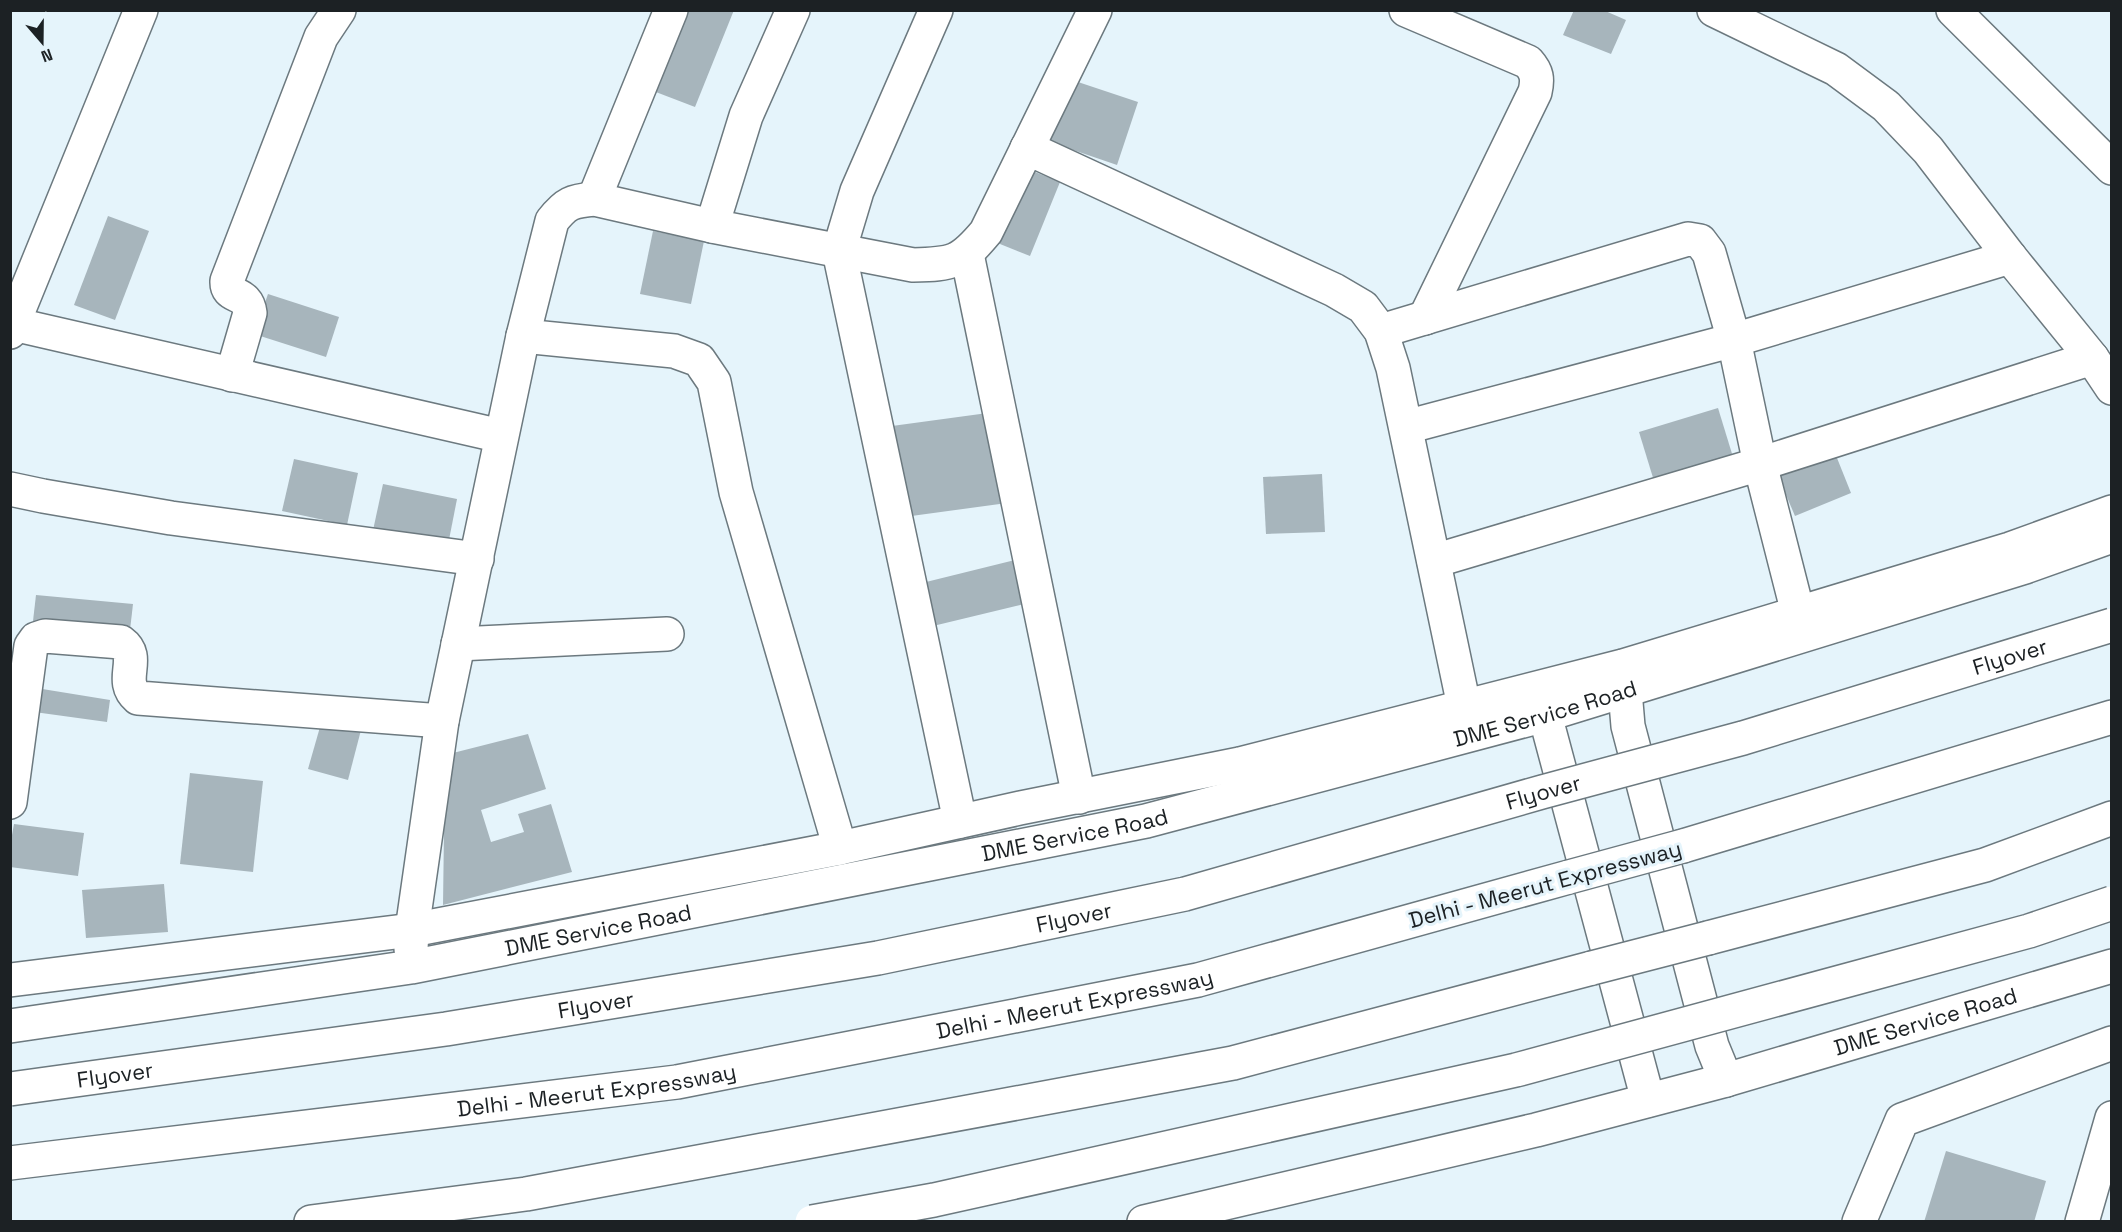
<svg xmlns="http://www.w3.org/2000/svg" width="2122" height="1232" font-family="'Space Grotesk',sans-serif">
<style>
.building{fill:#a7b5bc}
.lines{fill:none;stroke-linecap:round;stroke-linejoin:round}
.minor-casing{stroke:#6c797f;stroke-width:36}
.secondary-casing{stroke:#6c797f;stroke-width:36}
.motorway-casing{stroke:#6c797f;stroke-width:36}
.minor{stroke:#fff;stroke-width:33}
.secondary{stroke:#fff;stroke-width:33}
.motorway{stroke:#fff;stroke-width:33}
.trunk-bridge-casing{stroke:#6c797f;stroke-width:36;stroke-linecap:butt}
.motorway-bridge-casing{stroke:#6c797f;stroke-width:36;stroke-linecap:butt}
.trunk-bridge{stroke:#fff;stroke-width:33}
.motorway-bridge{stroke:#fff;stroke-width:33}
.labels{text-anchor:middle;dominant-baseline:central;stroke-width:6;stroke-linejoin:round;paint-order:stroke}
.street-label{font-size:22px;fill:#1c2124;stroke:#e5f4fb}
</style>
<rect width="100%" height="100%" fill="#e5f4fb"/>
<g class="building">
<polygon points="679,10 734,10 695,107 648,89"/>
<polygon points="1574,10 1603,10 1626,20 1611,54 1563,35"/>
<polygon points="1069,79 1138,102 1117,165 1047,141"/>
<polygon points="1025,168 1060,182 1030,256 995,242"/>
<polygon points="108,216 149,231 115,320 74,305"/>
<polygon points="653,231 704,241 691,304 640,294"/>
<polygon points="268,294 339,317 326,357 254,334"/>
<polygon points="1718,408 1733,457 1654,481 1639,432"/>
<polygon points="995,412 1007,503 904,517 892,426"/>
<polygon points="1833,448 1851,493 1795,516 1776,471"/>
<polygon points="294,459 358,473 347,525 282,511"/>
<polygon points="1322,474 1325,532 1266,534 1263,477"/>
<polygon points="383,484 457,499 447,550 372,535"/>
<polygon points="1023,558 1033,602 933,626 922,583"/>
<polygon points="36,595 133,604 130,630 33,621"/>
<polygon points="30,687 110,700 107,722 27,711"/>
<polygon points="322,720 361,730 348,780 308,769"/>
<polygon points="528,734 546,789 481,810 491,842 524,832 518,814 551,804 572,872 443,905 445,755"/>
<polygon points="190,773 263,781 253,872 180,864"/>
<polygon points="14,824 84,833 78,876 10,867 10,846"/>
<polygon points="164,884 168,932 86,938 82,890"/>
<polygon points="1946,1151 2046,1181 2034,1222 1924,1222"/>
</g>
<g class="lines">
<g class="minor-casing">
<g id="minor">
<polyline points="936,10 857,191 839,251 960,821"/>
<path d="M 1406,10 L 1528,62 C 1537,72 1538,79 1535,92 L 1425,318"/>
<polyline points="1714,10 1836,69 1886,106 1928,150 2010,257 2092,358 2112,388"/>
<polyline points="1953,10 2112,168"/>
<polyline points="1027,148 1334,290 1363,307 1381,331 1393,368 1464,706"/>
<polyline points="594,199 671,10"/>
<polyline points="712,226 746,116 793,10"/>
<polyline points="967,254 1079,797"/>
<polyline points="10,323 13,324 141,10"/>
<polyline points="1381,331 1688,239 1700,241 1709,253 1734,340 1760,464 1798,613"/>
<polyline points="10,332 13,324 501,436"/>
<polyline points="523,336 674,351 699,360 714,382 736,492 840,848"/>
<path d="M 232,375 L 250,313 C 247,289 226,300 227,281 L 321,37 L 339,10"/>
<polyline points="1406,427 1734,340 2010,257"/>
<polyline points="10,489 43,496 171,518 477,559"/>
<polyline points="1434,561 1760,464 2092,358"/>
<polyline points="458,644 667,634"/>
<path d="M 10,802 L 31,646 L 36,639 L 45,636 L 121,642 C 143,658 117,680 138,698 L 442,721"/>
<path d="M 411,949 L 412,930 L 442,721 L 523,336 L 552,221 C 566,203 572,201 594,199 L 712,226 L 913,265 C 953,264 960,263 986,232 L 1095,10"/>
<polyline points="10,980 412,930 840,848 1020,808 1240,764 1623,666 2010,549 2112,512"/>
<polyline points="1859,1222 1902,1120 2112,1043"/>
<polyline points="2082,1222 2112,1118"/>
</g>
</g>
<g class="secondary-casing">
<g id="secondary">
<polyline points="1625,691 1628,726 1712,1046 1726,1080"/>
<polyline points="1545,715 1648,1100"/>
<path id="s1" d="M 10,1026 L 411,967 L 1146,821 L 1545,715 L 2025,567 L 2112,536"/>
<path id="s2" d="M 1144,1222 L 1536,1130 L 1726,1080 L 2112,966"/>
</g>
</g>
<g class="motorway-casing">
<g id="motorway">
<polyline points="1683,846 2112,717"/>
<polyline points="1708,938 1985,865 2112,818"/>
<path id="s3" d="M 10,1163 L 677,1082 L 1198,980 L 1569,877"/>
<polyline points="311,1222 526,1194 1233,1063 1592,968"/>
</g>
</g>
<use href="#minor" class="minor"/>
<use href="#secondary" class="secondary"/>
<use href="#motorway" class="motorway"/>
<g class="trunk-bridge-casing">
<g id="trunk-bridge">
<path id="s4" d="M 10,1089 L 446,1029 L 878,958 L 1185,894 L 1542,792 L 1743,738 L 2112,625"/>
<polyline points="812,1222 934,1200 1516,1070 2029,931 2112,903"/>
</g>
</g>
<g class="motorway-bridge-casing">
<g id="motorway-bridge">
<polyline points="1569,877 1683,846"/>
<polyline points="1592,968 1708,938"/>
</g>
</g>
<use href="#trunk-bridge" class="trunk-bridge"/>
<use href="#motorway-bridge" class="motorway-bridge"/>
</g>
<g class="labels">
<g class="street-label">
<text stroke="none"><textPath href="#s4" startOffset="2050">Flyover</textPath></text>
<text stroke="none"><textPath href="#s1" startOffset="1568">DME Service Road</textPath></text>
<text stroke="none"><textPath href="#s4" startOffset="1564">Flyover</textPath></text>
<text stroke="none"><textPath href="#s1" startOffset="1082">DME Service Road</textPath></text>
<text transform="translate(1545 884) rotate(-15)">Delhi - Meerut Expressway</text>
<text stroke="none"><textPath href="#s4" startOffset="1078">Flyover</textPath></text>
<text stroke="none"><textPath href="#s1" startOffset="596">DME Service Road</textPath></text>
<text stroke="none"><textPath href="#s3" startOffset="1077">Delhi - Meerut Expressway</textPath></text>
<text stroke="none"><textPath href="#s4" startOffset="592">Flyover</textPath></text>
<text stroke="none"><textPath href="#s2" startOffset="807">DME Service Road</textPath></text>
<text stroke="none"><textPath href="#s4" startOffset="106">Flyover</textPath></text>
<text stroke="none"><textPath href="#s3" startOffset="591">Delhi - Meerut Expressway</textPath></text>
</g>
</g>
<rect width="2122" height="1232" fill="none" stroke="#1c2124" stroke-width="24"/>
<g transform="translate(42 42) rotate(160)" stroke="#e5f4fb" stroke-width="4.5" paint-order="stroke">
<path d="M0-4.5L10 22L0 15L-10 22Z" fill="#1c2124"/>
<text y="-9" font-size="16" font-weight="bold" text-anchor="middle" fill="#1c2124">N</text>
</g>
</svg>
